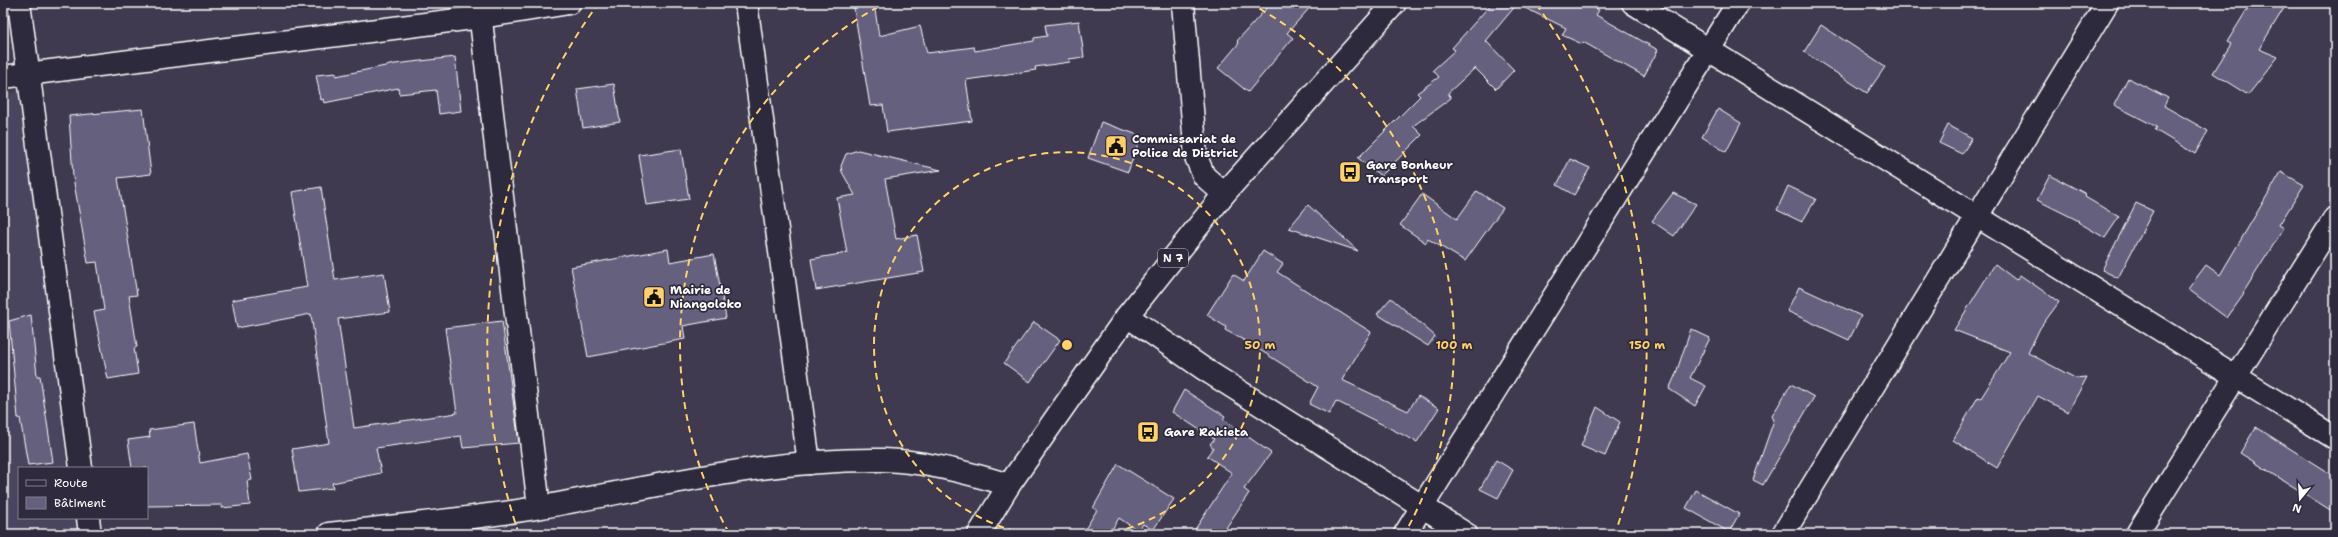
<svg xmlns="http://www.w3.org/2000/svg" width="2338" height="537" font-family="'Shantell Sans',sans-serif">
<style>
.built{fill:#4a455e}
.building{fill:#65607e;stroke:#fff}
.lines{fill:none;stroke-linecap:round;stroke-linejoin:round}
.street-casing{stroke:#fff;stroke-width:25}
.secondary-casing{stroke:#fff;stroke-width:25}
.highway-casing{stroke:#fff;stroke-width:25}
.street{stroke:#2f2a3d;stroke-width:22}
.secondary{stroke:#2f2a3d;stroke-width:22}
.highway{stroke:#2f2a3d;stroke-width:22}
.ring{fill:none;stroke:#ffd166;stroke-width:2;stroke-dasharray:7 5}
.labels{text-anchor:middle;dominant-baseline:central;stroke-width:3.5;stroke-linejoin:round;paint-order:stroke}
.shield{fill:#2f2a3d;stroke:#c1bfc5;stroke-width:1}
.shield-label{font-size:11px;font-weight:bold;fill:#fff}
.poi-label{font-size:12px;font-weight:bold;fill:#fff;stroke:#2f2a3d;text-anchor:start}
.centre{fill:#ffd166;stroke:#2f2a3d;stroke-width:2}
.ring-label{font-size:12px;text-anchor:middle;font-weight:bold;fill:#ffd166;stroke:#2f2a3d;stroke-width:3.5;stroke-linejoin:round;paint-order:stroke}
</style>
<rect width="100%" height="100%" fill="#3f3a50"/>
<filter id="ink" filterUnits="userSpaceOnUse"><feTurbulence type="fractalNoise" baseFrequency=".025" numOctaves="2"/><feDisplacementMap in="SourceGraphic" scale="8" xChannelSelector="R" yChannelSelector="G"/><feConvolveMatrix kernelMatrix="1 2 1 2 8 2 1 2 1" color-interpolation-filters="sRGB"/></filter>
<g filter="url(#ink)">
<polygon class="built" points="27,91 79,468 19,468 19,518 86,518 88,534 3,534 3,94"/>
<g class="building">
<polygon points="853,3 874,3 879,36 920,26 927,53 974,47 975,51 1034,41 1034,38 1047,36 1045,25 1079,21 1084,57 1069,59 1070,62 1035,67 1036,70 966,80 972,121 887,132 883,105 870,106"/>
<polygon points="1271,3 1314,3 1287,33 1293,38 1248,92 1218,68 1239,43 1237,41"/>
<polygon points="1492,3 1585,3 1599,10 1596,15 1658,50 1644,76 1583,42 1582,44 1562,35 1566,28 1517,4 1486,41 1514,70 1496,89 1475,68 1448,93 1451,98 1413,126 1422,135 1381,176 1358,158 1420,96 1417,93 1439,77 1433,70 1455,50 1452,48"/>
<polygon points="2251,3 2287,3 2259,49 2278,57 2248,95 2213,73 2231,44 2227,42"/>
<polygon points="1821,25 1885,67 1867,93 1804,52"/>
<polygon points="455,57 461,111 439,114 436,90 399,94 398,88 324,103 323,99 321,100 316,75 336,73 336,76 395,64"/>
<polygon points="2128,78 2168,98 2164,106 2208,131 2195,154 2155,130 2157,127 2114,105"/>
<polygon points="614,84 620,122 583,128 577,89"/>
<polygon points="143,109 151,174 118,178 137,295 129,296 137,347 134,348 138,374 108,379 94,312 104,310 97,262 88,263 73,177 69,116"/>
<polygon points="1718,109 1741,123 1726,152 1702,137"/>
<polygon points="1101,122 1141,136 1128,172 1088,158"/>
<polygon points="1948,125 1972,138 1962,154 1939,143"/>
<polygon points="681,149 689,199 647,205 639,155"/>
<polygon points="858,150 941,170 885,179 896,239 917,235 924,272 816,290 811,259 847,253 837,198 855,195 842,172 841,166 846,154"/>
<polygon points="1570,159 1590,168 1574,195 1557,185"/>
<polygon points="2281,172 2304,185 2279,225 2284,228 2243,293 2244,294 2227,318 2188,289 2206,265 2220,275"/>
<polygon points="2050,175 2086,194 2085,197 2119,217 2105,238 2078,222 2079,221 2037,200"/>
<polygon points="1788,186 1816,199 1802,222 1777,210"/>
<polygon points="321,187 335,280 384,273 390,312 338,319 354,428 457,413 445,328 502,321 519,443 463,448 461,436 376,448 381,473 332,483 333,488 299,492 292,449 329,443 311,314 237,328 232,300 307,287 292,192"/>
<polygon points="1477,191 1503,208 1465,261 1428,239 1426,243 1400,225 1422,194 1457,219"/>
<polygon points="1673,193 1696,204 1674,236 1652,221"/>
<polygon points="2136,203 2153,211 2118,278 2102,270"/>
<polygon points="1308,205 1358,251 1289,228"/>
<polygon points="668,249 670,262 714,254 726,318 683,326 685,339 588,357 571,267"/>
<polygon points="1263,251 1283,264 1277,272 1371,332 1342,380 1408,411 1418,396 1439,408 1417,442 1336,401 1329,414 1309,404 1318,387 1249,343 1225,330 1226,327 1207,315 1233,274 1244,281"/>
<polygon points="1995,264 2016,280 2020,275 2059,302 2040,328 2028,353 2075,378 2087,377 2068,412 2038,396 1997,468 1953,440 1978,397 1981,398 2010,352 1954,330"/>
<polygon points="1799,287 1861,316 1849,340 1787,311"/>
<polygon points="1391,298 1435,336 1428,346 1377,314"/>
<polygon points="31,315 37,376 40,376 53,462 28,465 20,418 18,418 9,321"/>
<polygon points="1034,322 1060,340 1030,382 1004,363"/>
<polygon points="1691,329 1710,338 1690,378 1706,386 1695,406 1669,389 1675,376"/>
<polygon points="1791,384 1814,397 1763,485 1753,480 1774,420 1772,416"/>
<polygon points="1184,390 1225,416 1223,419 1271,453 1244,489 1249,493 1222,534 1192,534 1232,473 1207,456 1213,448 1210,444 1214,439 1172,412"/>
<polygon points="1597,407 1620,422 1605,456 1581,446"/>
<polygon points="194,424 200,463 247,454 252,480 247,481 250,505 222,508 222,505 147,506 147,468 132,468 128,440 150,437 149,430"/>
<polygon points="2256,427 2335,477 2335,513 2240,453"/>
<polygon points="1496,460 1513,470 1498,498 1480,489"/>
<polygon points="1118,464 1174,499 1153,530 1143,524 1138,531 1119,518 1109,534 1082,534 1097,510 1093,508"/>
<polygon points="1696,490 1739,514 1729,532 1686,508"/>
</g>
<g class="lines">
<g class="street-casing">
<g id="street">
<polyline points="19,3 81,468"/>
<polyline points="746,3 809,463"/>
<polyline points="1633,3 2335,438"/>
<polyline points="479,4 539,507"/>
<polyline points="3,77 481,17 569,3"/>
<polyline points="1127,316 1204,369 1466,534"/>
<polyline points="88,518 90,534"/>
<path d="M 329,534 C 400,525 472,519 542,507 C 654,487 769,458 884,460 C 925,461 970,473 1009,485"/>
<polyline points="1405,534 1738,3"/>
<polyline points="1783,534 2107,3"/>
<polyline points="2137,534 2335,218"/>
</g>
</g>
<g class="secondary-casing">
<polyline id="secondary" points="1183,3 1196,157 1204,176 1224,194"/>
</g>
<g class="highway-casing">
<polyline id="highway" points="979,534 1009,485 1127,316 1224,194 1395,3"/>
</g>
<use href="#street" class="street"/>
<use href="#secondary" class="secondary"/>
<use href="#highway" class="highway"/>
</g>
</g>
<g class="ring">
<path d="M1027 534A193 193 0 1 1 1107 534"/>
<path d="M729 533A387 387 0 0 1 885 3M1249 3A387 387 0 0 1 1405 533"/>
<path d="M519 534A580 580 0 0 1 598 4M1536 4A580 580 0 0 1 1615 534"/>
</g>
<defs>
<g id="civic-square" transform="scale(1.15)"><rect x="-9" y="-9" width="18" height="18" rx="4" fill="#ffd166" stroke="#2f2a3d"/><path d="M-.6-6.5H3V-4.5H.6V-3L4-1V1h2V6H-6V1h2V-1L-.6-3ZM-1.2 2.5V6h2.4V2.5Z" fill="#111"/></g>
<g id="bus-square" transform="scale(1.15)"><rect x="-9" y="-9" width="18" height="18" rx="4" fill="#ffd166" stroke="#2f2a3d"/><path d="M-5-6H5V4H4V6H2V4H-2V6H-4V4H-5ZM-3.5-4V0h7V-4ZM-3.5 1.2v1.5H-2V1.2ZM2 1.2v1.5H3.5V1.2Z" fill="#111"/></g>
</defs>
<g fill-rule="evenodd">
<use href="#civic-square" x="1116" y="146"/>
<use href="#bus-square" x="1350" y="172"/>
<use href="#civic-square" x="654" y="297"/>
<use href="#bus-square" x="1148" y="432"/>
</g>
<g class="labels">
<rect class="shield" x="1158" y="249" width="30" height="18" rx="3"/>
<g class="shield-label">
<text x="1173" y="258">N 7</text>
</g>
<g class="poi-label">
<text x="1132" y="139">Commissariat de<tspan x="1132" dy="14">Police de District</tspan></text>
<text x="1366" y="165">Gare Bonheur<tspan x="1366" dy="14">Transport</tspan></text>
<text x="670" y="290">Mairie de<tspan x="670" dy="14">Niangoloko</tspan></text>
<text x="1164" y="432">Gare Rakieta</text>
</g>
</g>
<circle cx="1067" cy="345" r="6" class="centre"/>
<g class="ring-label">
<text x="1260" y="349">50 m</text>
<text x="1454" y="349">100 m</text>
<text x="1647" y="349">150 m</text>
</g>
<rect width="2338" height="537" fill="none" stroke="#2f2a3d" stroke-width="16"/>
<rect x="8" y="8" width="2322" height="521" fill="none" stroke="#fff" stroke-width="1.5" filter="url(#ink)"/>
<rect x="18" y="467" width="130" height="52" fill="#2f2a3d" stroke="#827f8b"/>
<rect x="26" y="480" width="20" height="6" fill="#2f2a3d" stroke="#827f8b"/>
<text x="54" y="487" font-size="12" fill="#ffffff">Route</text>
<rect x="26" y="497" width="20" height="12" fill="#65607e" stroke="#827f8b"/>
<text x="54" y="507" font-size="12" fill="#ffffff">Bâtiment</text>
<g transform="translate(2300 499) rotate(198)" stroke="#2f2a3d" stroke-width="3" paint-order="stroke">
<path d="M0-3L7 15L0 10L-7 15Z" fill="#ffffff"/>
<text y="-6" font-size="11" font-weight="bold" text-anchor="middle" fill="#ffffff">N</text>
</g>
</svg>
